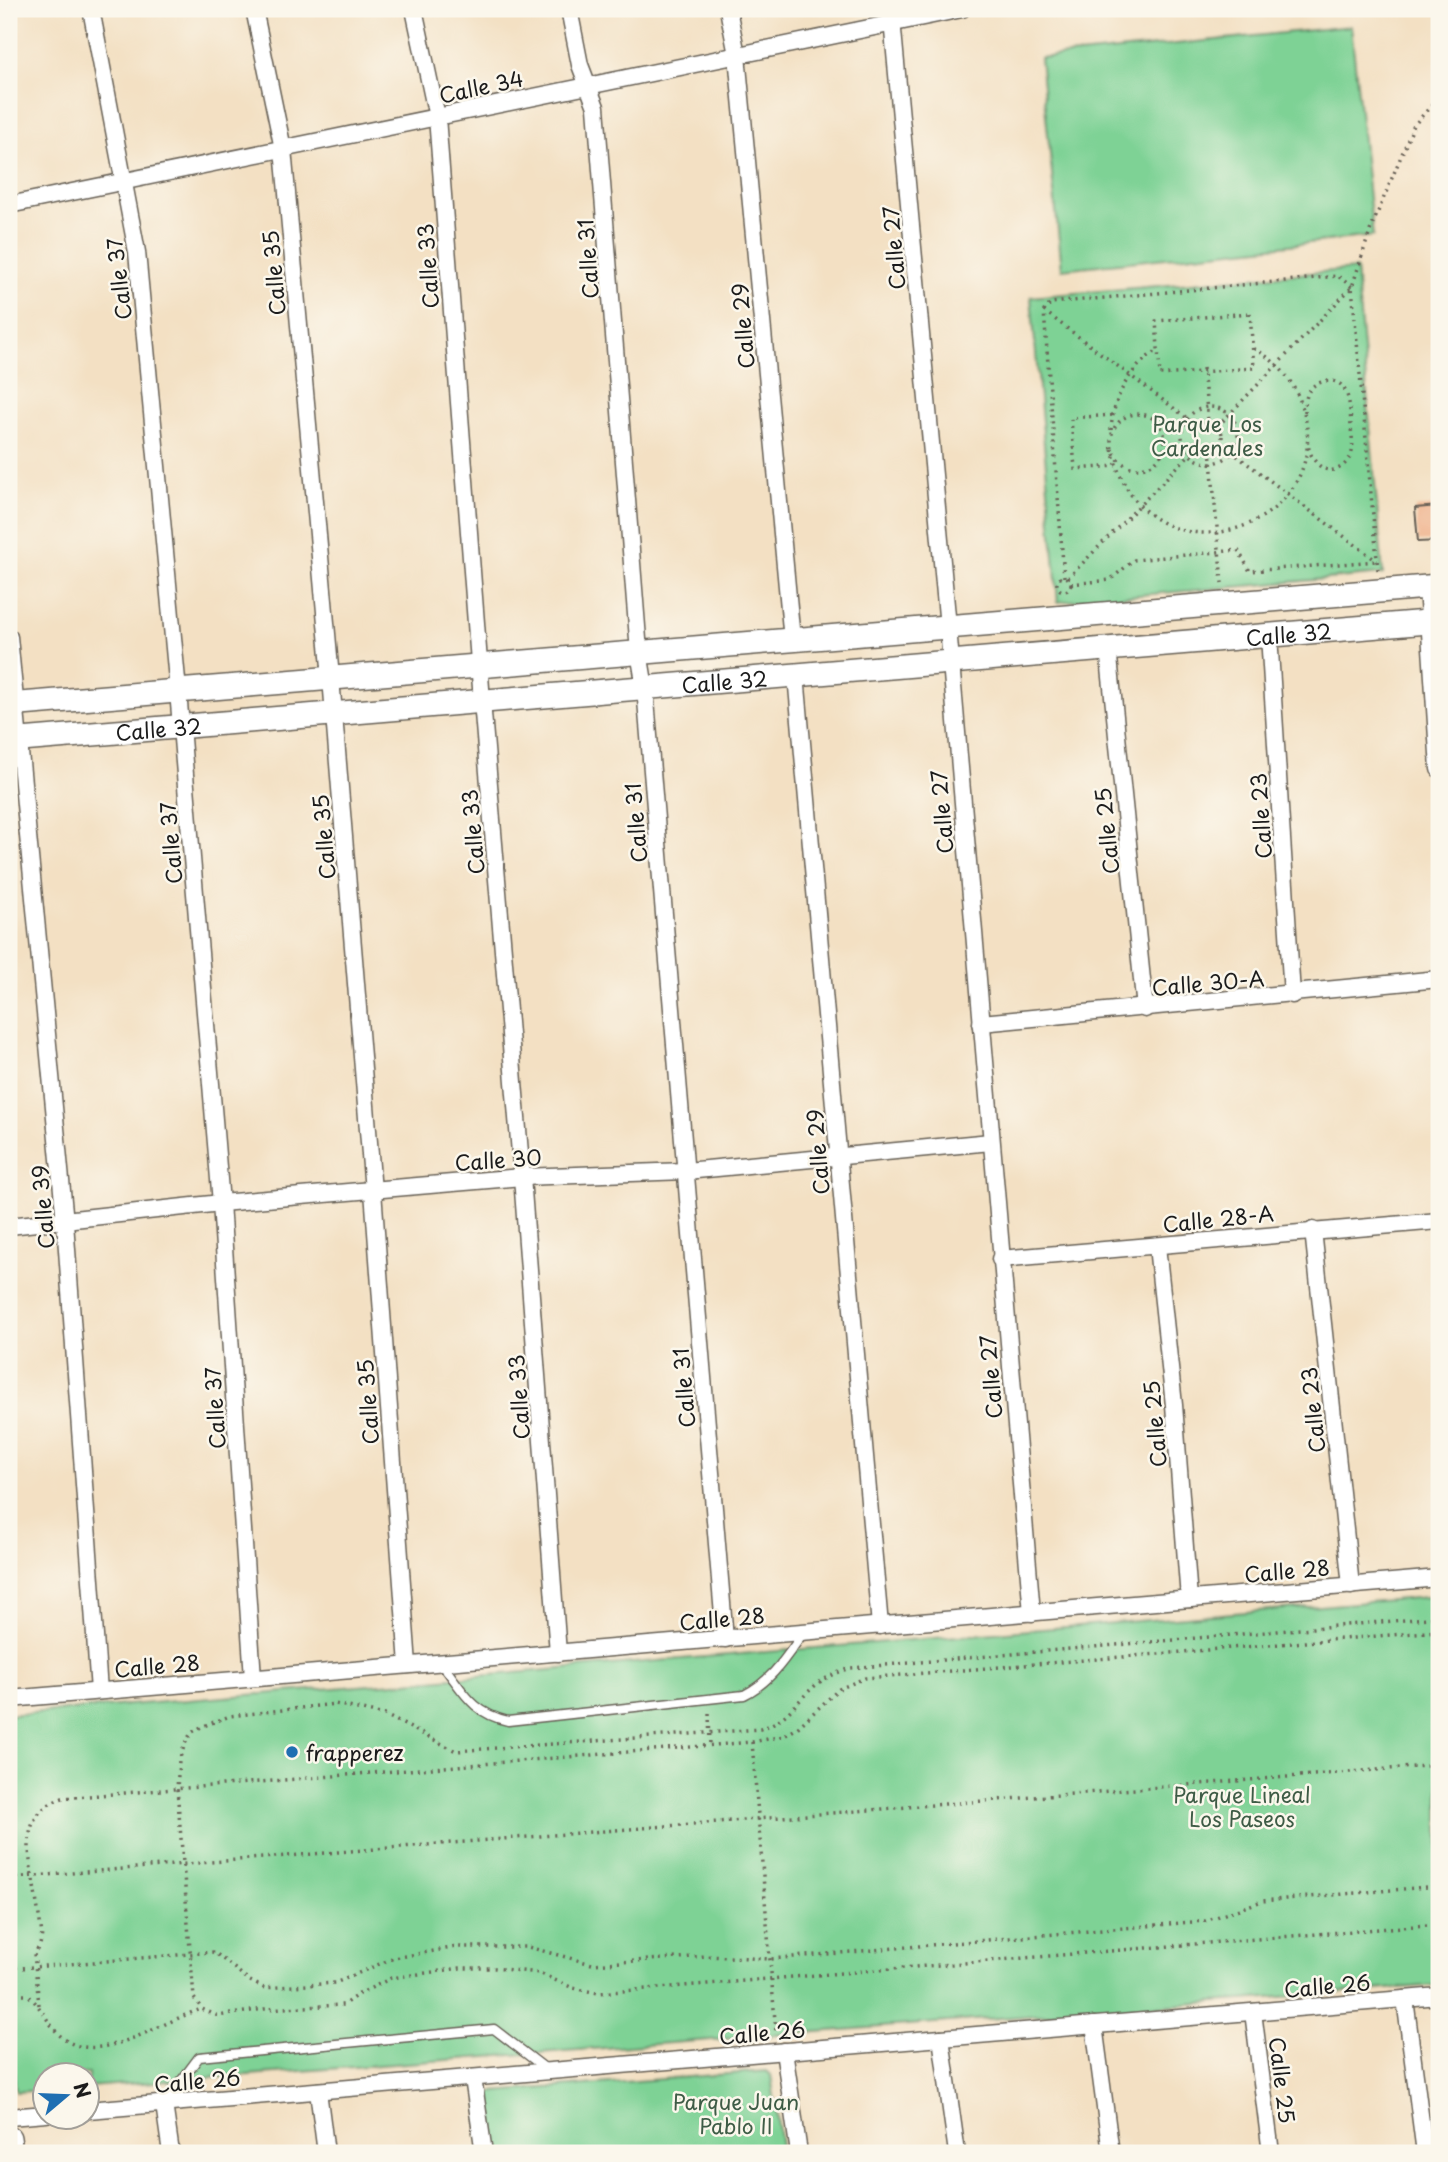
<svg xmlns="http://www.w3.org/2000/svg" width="1448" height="2162" font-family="'Playpen Sans',sans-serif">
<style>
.green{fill:#7ed295;stroke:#4d7758;stroke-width:2}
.building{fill:#efb089}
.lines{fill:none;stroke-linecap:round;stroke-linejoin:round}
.lane-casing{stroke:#676156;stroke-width:11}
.street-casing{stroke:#676156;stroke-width:19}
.secondary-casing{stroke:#676156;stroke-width:26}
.path{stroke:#676156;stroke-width:3.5;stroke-dasharray:2 5;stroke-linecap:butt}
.lane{stroke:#fff;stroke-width:8}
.street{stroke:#fff;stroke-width:16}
.secondary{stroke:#fff;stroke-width:23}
.poi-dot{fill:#1f6fb2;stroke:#fbf7ec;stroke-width:2.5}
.labels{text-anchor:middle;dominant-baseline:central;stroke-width:5;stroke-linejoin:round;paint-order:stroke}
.street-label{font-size:21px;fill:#1c1c1c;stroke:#fbf7ec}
.park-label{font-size:21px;fill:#3e5c46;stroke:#fbf7ec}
.poi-label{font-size:21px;fill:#1c1c1c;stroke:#fbf7ec;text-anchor:start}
</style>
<rect width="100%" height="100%" fill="#fbf7ec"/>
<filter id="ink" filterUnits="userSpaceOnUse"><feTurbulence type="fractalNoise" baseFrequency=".0143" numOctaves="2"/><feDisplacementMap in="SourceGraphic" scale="14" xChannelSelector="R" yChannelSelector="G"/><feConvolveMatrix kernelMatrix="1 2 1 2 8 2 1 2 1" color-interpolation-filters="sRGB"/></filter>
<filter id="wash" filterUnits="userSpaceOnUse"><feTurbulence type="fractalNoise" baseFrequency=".00686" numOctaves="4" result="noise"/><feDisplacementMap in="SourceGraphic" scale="28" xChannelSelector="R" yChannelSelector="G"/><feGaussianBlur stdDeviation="1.57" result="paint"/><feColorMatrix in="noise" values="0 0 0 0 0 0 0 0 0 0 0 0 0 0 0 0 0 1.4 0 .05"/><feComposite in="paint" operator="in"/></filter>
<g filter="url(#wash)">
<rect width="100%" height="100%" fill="#f3e0c3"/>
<g class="green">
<polygon points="1351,26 1373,236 1062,269 1040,58"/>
<polygon points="1356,269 1383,574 1058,602 1031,297"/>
<polygon points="1439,1596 1439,1985 88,2087 88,2074 46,2074 45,2090 16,2092 9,2037 9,1715"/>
<polygon points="767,2071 771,2075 782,2153 498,2153 490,2096 493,2092"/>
</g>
<g id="blocks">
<polygon class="building" points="1439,506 1439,541 1418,542 1415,508"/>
</g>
</g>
<g filter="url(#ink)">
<use href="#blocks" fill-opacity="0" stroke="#676156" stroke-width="2"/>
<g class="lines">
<g class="lane-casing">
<g id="lane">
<path d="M 442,1664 C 464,1692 472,1713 508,1721 L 744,1695 C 772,1681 786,1657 804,1632"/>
<polyline points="166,2101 199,2057 494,2029 546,2069"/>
</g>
</g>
<g class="street-casing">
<g id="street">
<polyline points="91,9 137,252 178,691 221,1203 253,1678"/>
<polyline points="254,9 283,149 331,678 373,1191 408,1665"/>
<polyline points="414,9 437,117 482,701 522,1177 558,1653"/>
<polyline points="569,9 580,65 596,107 639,652 645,688 725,1639"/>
<polyline points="728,9 737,55 792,640"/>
<polyline points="891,9 948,627 1032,1613"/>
<polyline points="9,205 962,9"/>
<polyline points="1427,587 1439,769"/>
<polyline points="1269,635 1292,995"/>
<polyline points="9,637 65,1222 99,1691"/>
<polyline points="1108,648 1145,1009"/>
<polyline points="796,675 880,1626"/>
<polyline points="981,1023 1439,979"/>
<polyline points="9,1226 221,1203 522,1177 686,1171 991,1142"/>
<polyline points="1313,1230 1351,1586"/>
<polyline points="1157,1246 1174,1405 1189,1599"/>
<polyline points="1000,1259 1439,1221"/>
<polyline points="9,1699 1439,1578"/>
<polyline points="1405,1999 1425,2153"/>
<polyline points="1253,2012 1271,2153"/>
<polyline points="1094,2025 1111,2153"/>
<polyline points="941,2038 957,2153"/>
<polyline points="784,2051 799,2153"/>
<polyline points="473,2078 484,2153"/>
<polyline points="318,2091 326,2153"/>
<polyline points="164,2104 171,2153"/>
<polyline points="88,2110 1439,1996"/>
<polyline points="9,2117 46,2114"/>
</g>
</g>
<g class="secondary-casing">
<g id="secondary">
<polyline points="9,705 1439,586"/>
<path id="s1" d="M 9,741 L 1439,621"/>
<polyline points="9,2138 11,2153"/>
</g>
</g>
<g class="path">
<polyline points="1044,311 1199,427"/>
<polygon points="1250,313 1254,368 1160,375 1156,321"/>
<polyline points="1203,368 1208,422"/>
<circle cx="1210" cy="435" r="28"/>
<path d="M 1305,412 C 1305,398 1307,386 1322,382 C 1351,374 1350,409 1351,428 C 1352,438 1355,450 1349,459 C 1333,482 1311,466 1308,444"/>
<circle cx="1138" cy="441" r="27"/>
<polyline points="1112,415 1071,418 1075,469 1116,466"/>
<circle cx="1209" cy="436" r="13"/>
<polyline points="1218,426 1352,287"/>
<path d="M 1111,430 C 1113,397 1130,367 1158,350"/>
<polyline points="1220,443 1377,561"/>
<path d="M 1112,449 C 1144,597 1346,529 1301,403 C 1292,379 1276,360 1253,348"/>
<polyline points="1210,449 1222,583"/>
<polyline points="1378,570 1352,287 1370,231 1414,125 1439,97"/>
<polyline points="1064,577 1044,311 1051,303 1338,276 1352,287"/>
<circle cx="1064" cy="584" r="7"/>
<polyline points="1068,578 1199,445"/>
<polyline points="1071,584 1110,580 1134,560 1238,550 1250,571 1377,561"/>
<path d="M 1439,1617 L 851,1668 C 838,1672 826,1677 816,1685 C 794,1703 789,1719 760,1729 L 456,1751 L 385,1715 L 335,1704 L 230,1716 L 201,1727 L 191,1733 L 185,1744 L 179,1760 L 177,1789 L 194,1998 L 202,2009 L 218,2016 L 264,2009 L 343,2005 L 357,1995 L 391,1978 L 460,1968 L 495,1968 L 539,1973 L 573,1988 L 598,1993 L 1439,1924"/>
<polyline points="709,1713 710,1746"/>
<polyline points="752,1742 776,2033"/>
<polyline points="9,1878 1439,1765"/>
<polyline points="9,1969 214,1952 250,1981 264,1988 335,1983 394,1958 457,1947 528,1947 592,1964 706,1956 771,1959 1192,1922 1205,1921 1262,1901 1439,1886"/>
<path d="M 9,1995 L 28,1995 C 43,2008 50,2030 67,2041 C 104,2064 166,2019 202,2009"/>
<path d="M 39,2005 L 34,1954 L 40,1945 L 42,1934 C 39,1916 36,1898 33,1880 C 27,1846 22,1812 63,1798 L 752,1742 L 784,1736 L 796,1729 L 839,1689 L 865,1678 L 1439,1631"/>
</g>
<use href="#lane" class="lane"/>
<use href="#street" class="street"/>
<use href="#secondary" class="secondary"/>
</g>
</g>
<circle class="poi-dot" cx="292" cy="1752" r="7"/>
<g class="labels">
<g class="street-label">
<text transform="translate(481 86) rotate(-12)">Calle 34</text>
<text transform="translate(893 248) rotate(-95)">Calle 27</text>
<text transform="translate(587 259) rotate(-94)">Calle 31</text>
<text transform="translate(427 266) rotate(-94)">Calle 33</text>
<text transform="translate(273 273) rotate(-95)">Calle 35</text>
<text transform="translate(118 279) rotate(-97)">Calle 37</text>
<text transform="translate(742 326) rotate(-95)">Calle 29</text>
<text stroke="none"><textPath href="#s1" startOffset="1284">Calle 32</textPath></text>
<text stroke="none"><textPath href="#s1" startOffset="718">Calle 32</textPath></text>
<text stroke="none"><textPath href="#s1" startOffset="150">Calle 32</textPath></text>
<text transform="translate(941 812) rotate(-95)">Calle 27</text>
<text transform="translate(1260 816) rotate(-94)">Calle 23</text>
<text transform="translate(635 823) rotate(-95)">Calle 31</text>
<text transform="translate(1106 831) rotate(-96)">Calle 25</text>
<text transform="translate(472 832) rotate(-95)">Calle 33</text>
<text transform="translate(323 837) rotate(-95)">Calle 35</text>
<text transform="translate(170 843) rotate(-95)">Calle 37</text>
<text transform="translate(1208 982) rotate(-5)">Calle 30-A</text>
<text transform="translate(817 1152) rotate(-95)">Calle 29</text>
<text transform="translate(498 1159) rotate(-4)">Calle 30</text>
<text transform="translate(42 1207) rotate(-95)">Calle 39</text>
<text transform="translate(1218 1218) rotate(-6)">Calle 28-A</text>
<text transform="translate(990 1377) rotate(-95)">Calle 27</text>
<text transform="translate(683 1388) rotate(-95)">Calle 31</text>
<text transform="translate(518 1397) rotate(-94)">Calle 33</text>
<text transform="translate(367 1402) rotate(-94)">Calle 35</text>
<text transform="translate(214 1408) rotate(-94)">Calle 37</text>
<text transform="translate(1312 1410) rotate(-96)">Calle 23</text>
<text transform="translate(1154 1424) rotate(-95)">Calle 25</text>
<text transform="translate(1287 1570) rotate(-5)">Calle 28</text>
<text transform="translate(722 1618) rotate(-5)">Calle 28</text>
<text transform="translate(157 1665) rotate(-5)">Calle 28</text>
<text transform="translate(1327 1985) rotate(-5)">Calle 26</text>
<text transform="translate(762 2032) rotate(-5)">Calle 26</text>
<text transform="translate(197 2080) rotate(-5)">Calle 26</text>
<text transform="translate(1283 2080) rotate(83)">Calle 25</text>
</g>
<g class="park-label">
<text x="1207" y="423">Parque Los<tspan x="1207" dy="24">Cardenales</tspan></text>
<text x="1242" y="1794">Parque Lineal<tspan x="1242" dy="24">Los Paseos</tspan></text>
<text x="736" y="2101">Parque Juan<tspan x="736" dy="24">Pablo II</tspan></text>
</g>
<g class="poi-label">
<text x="306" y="1752">frapperez</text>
</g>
</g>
<rect width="1448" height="2162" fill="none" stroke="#fbf7ec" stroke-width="35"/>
<g transform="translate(66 2096) rotate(71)"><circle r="33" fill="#fbf7ec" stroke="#a29f99" stroke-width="2"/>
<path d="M0-5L12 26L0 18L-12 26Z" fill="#1f6fb2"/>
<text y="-10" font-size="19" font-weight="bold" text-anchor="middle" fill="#1c1c1c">N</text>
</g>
</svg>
